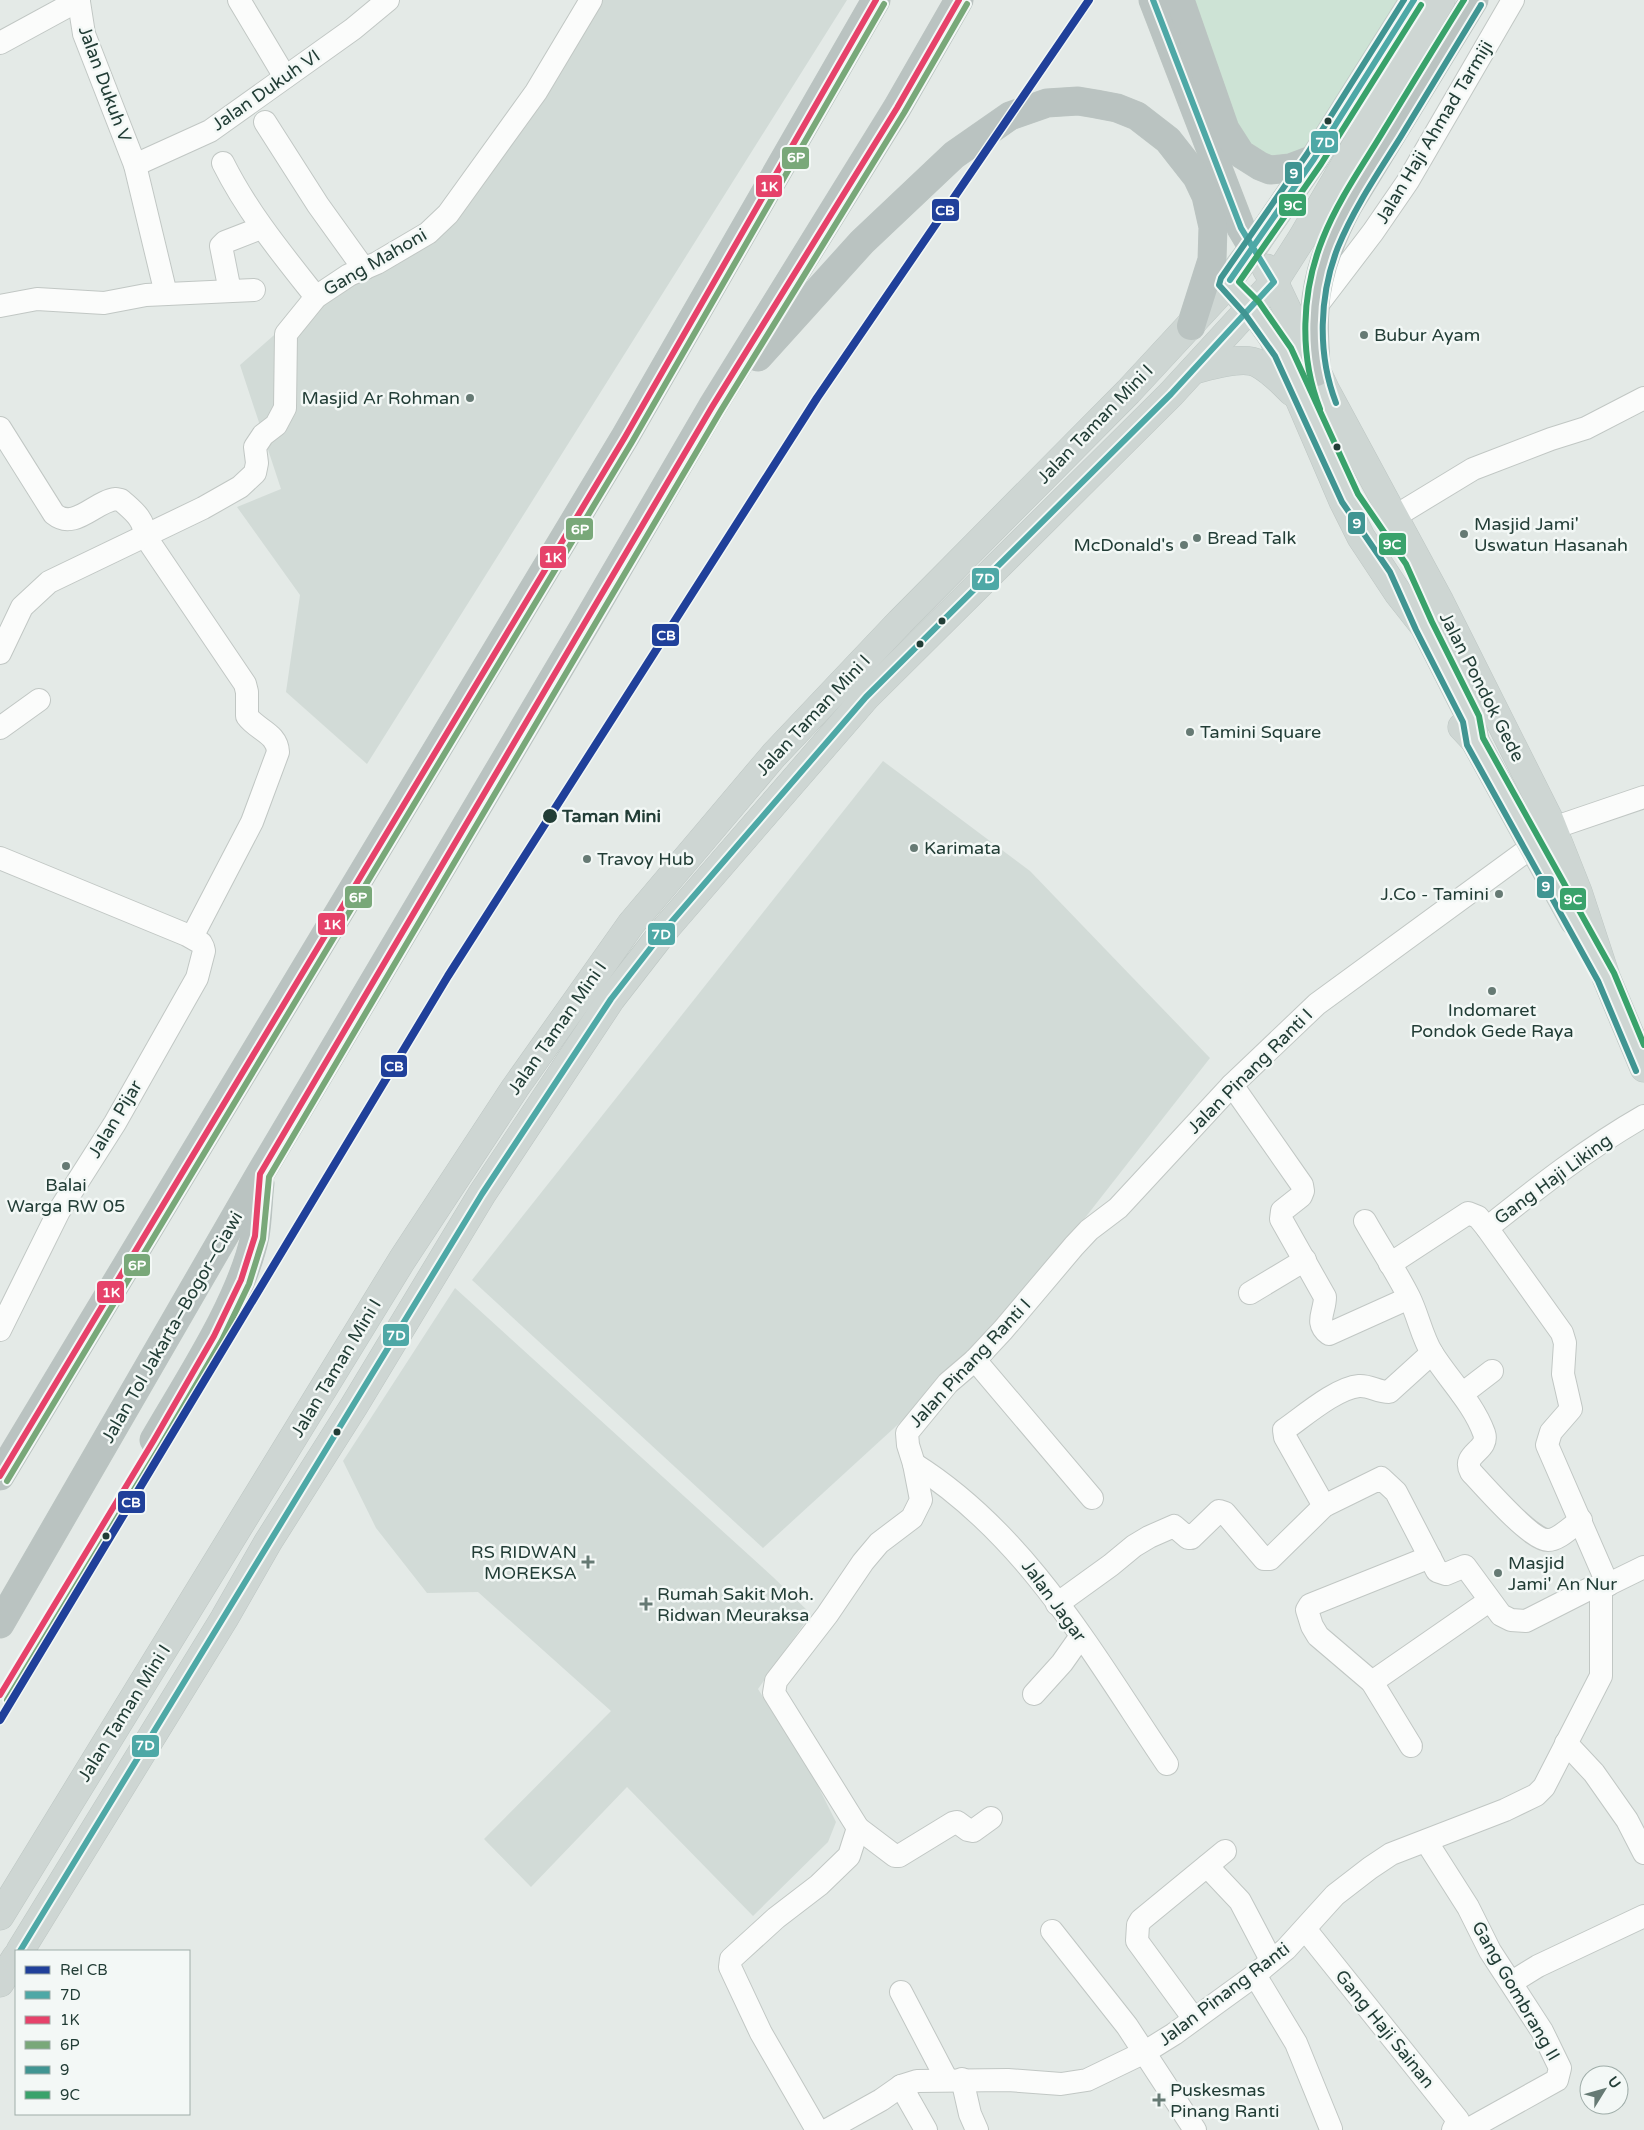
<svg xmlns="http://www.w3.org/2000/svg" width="1644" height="2130" font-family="'Varela Round',sans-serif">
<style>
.built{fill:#d2dbd7}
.green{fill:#cde3d5}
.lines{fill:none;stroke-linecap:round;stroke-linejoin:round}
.minor-casing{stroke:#c1c7c4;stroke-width:24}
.major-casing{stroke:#bdc6c3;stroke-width:29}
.highway-casing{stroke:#bdc6c3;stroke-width:29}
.minor{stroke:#fbfcfb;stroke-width:22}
.major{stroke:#ced6d3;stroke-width:28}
.highway{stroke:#bac3c1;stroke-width:28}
.bus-1-casing{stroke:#f3f8f6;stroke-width:10}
.bus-2-casing{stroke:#f3f8f6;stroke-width:10}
.bus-3-casing{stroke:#f3f8f6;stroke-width:10}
.bus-4-casing{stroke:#f3f8f6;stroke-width:10}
.bus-5-casing{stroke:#f3f8f6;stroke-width:10}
.bus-1{stroke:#4ea8a6;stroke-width:6}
.bus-2{stroke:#e6426a;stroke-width:6}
.bus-3{stroke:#79a879;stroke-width:6}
.bus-4{stroke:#409592;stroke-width:6}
.bus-5{stroke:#39a26b;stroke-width:6}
.rail-1-casing{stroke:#f3f8f6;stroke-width:11}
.rail-1{stroke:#20409a;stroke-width:8}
.bus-dot{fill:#223d36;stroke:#f3f8f6;stroke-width:2}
.poi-dot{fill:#667a74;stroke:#f3f8f6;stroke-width:2}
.labels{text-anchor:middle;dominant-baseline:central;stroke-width:5;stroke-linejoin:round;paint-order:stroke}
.street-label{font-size:18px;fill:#223d36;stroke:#f3f8f6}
.poi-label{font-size:18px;fill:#223d36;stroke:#f3f8f6;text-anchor:start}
.stop-label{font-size:18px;font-weight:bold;fill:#223d36;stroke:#f3f8f6;text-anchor:start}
.line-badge{stroke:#f3f8f6;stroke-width:2}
.badge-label{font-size:14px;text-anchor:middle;font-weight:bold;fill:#fff}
</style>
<rect width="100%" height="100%" fill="#e4eae7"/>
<g class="built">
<polygon points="598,0 847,0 367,764 286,692 300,595 237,507 281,489 240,365 340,277 457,220"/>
<polygon points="883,761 1030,871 1210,1058 988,1342 763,1548 472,1280"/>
<polygon points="455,1288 773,1577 811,1614 758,1689 811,1772 836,1822 828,1842 753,1916 627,1787 531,1887 484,1839 611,1711 478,1592 427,1593 376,1528 343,1461"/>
</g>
<polygon class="green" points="1180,0 1414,0 1314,159 1241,154"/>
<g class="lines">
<g class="minor-casing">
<g id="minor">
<polyline points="239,0 285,77"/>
<polyline points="79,2 84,34 135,165 166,294"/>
<polyline points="0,43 79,0"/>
<polyline points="265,122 318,205 364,269"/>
<path d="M 223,163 C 248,213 282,254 316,297"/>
<polyline points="135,165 210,131 353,29 388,0"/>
<polyline points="230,291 221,246 225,242 261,228"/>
<polyline points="0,306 37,299 104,303 146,295 254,290"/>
<polyline points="1315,308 1373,232 1408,181 1513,0"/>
<path d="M 0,428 L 54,514 C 75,531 95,501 116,499 L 121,500 C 133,511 144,518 145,536"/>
<polyline points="1394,517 1473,469 1551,439 1586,428 1644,398"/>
<path d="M 145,536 L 245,684 L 247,692 L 247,716 C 257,730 277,733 278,752 L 252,822 L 192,937"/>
<polyline points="0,653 22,607 49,582 203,508 240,487 255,473 257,463 255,447 263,435 276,425 285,408 286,334 316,297 349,275 377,263 428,233 448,214 536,92 591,0"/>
<polyline points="0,728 39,700"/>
<polyline points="0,858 187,935 201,943 203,947 204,951 197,978 115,1123 59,1211 0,1330"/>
<path d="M 1232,1085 L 1302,1185 L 1303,1191 L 1301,1196 L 1282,1211 L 1281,1219 L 1325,1297 C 1325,1312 1314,1323 1329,1334 L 1409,1298"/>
<path d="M 1365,1221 C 1379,1246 1396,1271 1409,1297 C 1418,1315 1422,1337 1432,1353 C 1449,1380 1473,1403 1484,1433 C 1490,1451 1461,1453 1471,1472 C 1484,1486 1532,1541 1548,1540 C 1559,1540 1572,1526 1581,1520"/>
<path d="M 1487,1228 C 1537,1188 1588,1148 1644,1116"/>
<polyline points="1390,1264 1468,1213 1478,1217 1487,1228 1562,1333 1565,1343 1563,1374 1571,1409 1551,1432 1547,1445 1608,1585"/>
<polyline points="1250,1293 1305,1260"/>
<polyline points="975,1360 1092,1498"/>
<polyline points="1462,1394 1492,1371"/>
<path d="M 914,1464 C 1027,1535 1094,1656 1167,1764"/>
<path d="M 1324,1506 L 1285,1437 L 1284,1430 C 1303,1417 1336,1388 1359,1386 C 1369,1385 1378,1392 1389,1392 L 1432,1353"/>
<polyline points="1057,1604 1111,1565 1134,1546 1149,1537 1174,1526 1188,1538 1191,1538 1219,1511 1225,1513 1264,1559 1270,1559 1324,1506 1381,1478 1396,1492 1437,1571 1446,1574 1465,1566 1501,1615 1511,1620 1526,1621 1591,1588 1601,1588"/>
<polyline points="1372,1682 1489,1601"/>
<polyline points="1034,1694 1062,1663 1081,1636"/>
<polyline points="1566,1743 1594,1773 1627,1820 1644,1853"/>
<polyline points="1411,1746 1372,1682 1318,1636 1312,1626 1307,1610 1310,1605 1430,1557"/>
<polyline points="858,1828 895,1856 899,1856 953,1823 957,1822 968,1830 973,1831 991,1818"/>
<polyline points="1426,1841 1468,1907 1490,1951 1542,2031 1560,2068 1557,2080 1467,2130"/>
<polyline points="1207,1866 1240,1901 1271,1960"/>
<polyline points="1305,1929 1458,2120 1453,2130"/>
<polyline points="1052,1931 1127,2026 1195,2130"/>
<polyline points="1255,1975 1296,2043 1331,2129"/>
<polyline points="1512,1982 1538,1966 1644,1916"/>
<polyline points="901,1992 947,2080"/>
<polyline points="1194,2019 1137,1941 1138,1925 1141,1920 1225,1851"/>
<polyline points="962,2079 970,2114 977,2130"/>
<polyline points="901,2086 926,2130"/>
<polyline points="817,2130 761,2033 730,1967 731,1959 776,1918 819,1885 849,1856 858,1828 774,1693 776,1681 827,1615 863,1562 879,1543 912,1518 921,1500 914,1464 908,1445 907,1433 948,1383 975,1360 1003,1330 1074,1246 1089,1230 1118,1208 1232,1085 1317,1004 1533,846 1553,828 1644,797"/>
<polyline points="827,2130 881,2100 901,2086 917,2081 1008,2080 1061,2084 1087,2080 1145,2052 1174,2034 1251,1978 1286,1949 1335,1895 1370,1868 1391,1854 1505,1810 1536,1795 1544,1787 1601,1676 1601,1588 1644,1567"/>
</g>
</g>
<g class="major-casing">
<g id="major">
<polyline points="1266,268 1274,282 1326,391 1440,602 1549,819 1578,892 1606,977 1644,1068"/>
<polyline points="1239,295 1252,308 1273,338 1343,501 1361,537 1398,593 1424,626 1471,719 1475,741"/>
<path d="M 1194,370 C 1210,366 1243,355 1259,364 C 1272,371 1282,382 1292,392"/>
<polyline points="1462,727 1475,741 1574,921"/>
<polyline points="0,1916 402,1260 515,1088 631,924 774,755 900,622 1128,392 1216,297 1253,248 1314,159 1414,0"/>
<polyline points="20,1951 224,1619 268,1542 354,1406 482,1194 611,999 667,927 866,697 1171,394 1274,282 1302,238 1441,0"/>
<polyline points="0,1983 16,1957"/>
</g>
</g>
<g class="highway-casing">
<g id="highway">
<polyline points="1153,0 1241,228 1253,248"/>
<polyline points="1180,0 1225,129 1241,154 1260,166 1270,170 1290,168 1314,159"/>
<polyline points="758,357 862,242 954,155 1010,116 1047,103 1078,101 1096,104 1117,108 1137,116 1168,140 1197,177 1206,196 1213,227 1212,260 1191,326"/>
<path d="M 1316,372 C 1316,352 1313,330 1315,310 C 1317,273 1331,238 1348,206 L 1474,0"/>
<path d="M 154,1440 C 188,1381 241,1302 255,1236 C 258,1219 258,1200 260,1183"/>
<polyline points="0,1476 625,437 876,0"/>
<polyline points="0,1624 260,1174 585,625 712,407 897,108 959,0"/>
</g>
</g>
<use href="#minor" class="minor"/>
<use href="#major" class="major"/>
<use href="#highway" class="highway"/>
<g class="bus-1-casing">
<g id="bus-1">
<polyline points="1230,280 1314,159 1414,0"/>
<polyline points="20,1951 482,1194 611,999 667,927 866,697 1171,394 1274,282 1241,228 1153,0"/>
</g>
</g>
<g class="bus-2-casing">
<g id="bus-2">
<polyline points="0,1476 625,437 876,0"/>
<polyline points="0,1695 154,1440 214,1336 241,1280 255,1236 260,1174 712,407 897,108 959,0"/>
</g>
</g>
<g class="bus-3-casing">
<g id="bus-3">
<polyline points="7,1481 632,442 884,4"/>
<polyline points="7,1700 161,1445 222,1340 249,1284 263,1239 269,1177 720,412 904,113 967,4"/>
</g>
</g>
<g class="bus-4-casing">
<g id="bus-4">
<polyline points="1404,0 1307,154 1221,278 1219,285 1245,314 1275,356 1342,502 1390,572 1416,630 1463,722 1467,745 1598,981 1636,1071"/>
<path d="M 1336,403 C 1317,354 1319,295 1338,247 C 1354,208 1378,173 1400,138 C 1427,93 1454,49 1481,5"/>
</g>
</g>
<g class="bus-5-casing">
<g id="bus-5">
<polyline points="1421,5 1321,164 1239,282 1259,302 1291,348 1358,494 1406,564 1432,622 1479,716 1483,738 1614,973 1644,1045"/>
<path d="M 1320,409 C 1299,356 1301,292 1323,238 C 1338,200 1363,165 1384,130 C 1411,86 1437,43 1464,0"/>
</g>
</g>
<use href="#bus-1" class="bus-1"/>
<use href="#bus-2" class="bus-2"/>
<use href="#bus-3" class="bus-3"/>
<use href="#bus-4" class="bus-4"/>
<use href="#bus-5" class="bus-5"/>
<g class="rail-1-casing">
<polyline id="rail-1" points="0,1720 448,976 817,398 1089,0"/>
</g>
<use href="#rail-1" class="rail-1"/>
</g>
<g class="bus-dot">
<circle cx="1328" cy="121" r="4.5"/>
<circle cx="1337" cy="447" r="4.5"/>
<circle cx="942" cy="621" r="4.5"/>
<circle cx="920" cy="644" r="4.5"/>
<circle cx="550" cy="816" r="8"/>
<circle cx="337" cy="1432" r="4.5"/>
<circle cx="106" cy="1536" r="4.5"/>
</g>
<g class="poi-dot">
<circle cx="1364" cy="335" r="5"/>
<circle cx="470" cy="398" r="5"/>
<circle cx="1464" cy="534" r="5"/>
<circle cx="1197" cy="538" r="5"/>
<circle cx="1184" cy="545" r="5"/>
<circle cx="1190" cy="732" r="5"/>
<circle cx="914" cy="848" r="5"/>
<circle cx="587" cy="859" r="5"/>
<circle cx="1499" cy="894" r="5"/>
<circle cx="1492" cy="991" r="5"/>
<circle cx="66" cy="1166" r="5"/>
<path d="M585.5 1554.5h5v5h5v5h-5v5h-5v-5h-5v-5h5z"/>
<circle cx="1498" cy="1573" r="5"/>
<path d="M643.5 1596.5h5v5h5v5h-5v5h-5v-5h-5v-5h5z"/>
<path d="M1156.5 2092.5h5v5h5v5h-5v5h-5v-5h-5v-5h5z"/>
</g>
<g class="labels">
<g class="street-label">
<text transform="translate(105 84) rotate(70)">Jalan Dukuh V</text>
<text transform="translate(266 90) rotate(-35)">Jalan Dukuh VI</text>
<text transform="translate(1434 132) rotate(-59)">Jalan Haji Ahmad Tarmiji</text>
<text transform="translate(375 262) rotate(-30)">Gang Mahoni</text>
<text transform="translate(1095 424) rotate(-46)">Jalan Taman Mini I</text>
<text transform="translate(1482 687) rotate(63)">Jalan Pondok Gede</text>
<text transform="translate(813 715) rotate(-47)">Jalan Taman Mini I</text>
<text transform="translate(557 1028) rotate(-55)">Jalan Taman Mini I</text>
<text transform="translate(1250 1071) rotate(-45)">Jalan Pinang Ranti I</text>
<text transform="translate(115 1119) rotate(-59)">Jalan Pijar</text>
<text transform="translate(1553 1179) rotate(-36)">Gang Haji Liking</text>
<text transform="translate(172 1327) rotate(-60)">Jalan Tol Jakarta–Bogor–Ciawi</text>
<text transform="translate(970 1363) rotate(-47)">Jalan Pinang Ranti I</text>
<text transform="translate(336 1368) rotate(-59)">Jalan Taman Mini I</text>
<text transform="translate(1054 1601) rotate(54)">Jalan Jagar</text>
<text transform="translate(124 1713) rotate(-58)">Jalan Taman Mini I</text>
<text transform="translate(1516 1991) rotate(60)">Gang Gombrang II</text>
<text transform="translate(1224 1994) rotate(-37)">Jalan Pinang Ranti</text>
<text transform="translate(1385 2029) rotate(51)">Gang Haji Sainan</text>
</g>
<g class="poi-label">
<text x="1374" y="335">Bubur Ayam</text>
<text x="460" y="398" text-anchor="end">Masjid Ar Rohman</text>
<text x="1474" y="524">Masjid Jami'<tspan x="1474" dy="21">Uswatun Hasanah</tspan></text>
<text x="1207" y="538">Bread Talk</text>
<text x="1174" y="545" text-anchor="end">McDonald's</text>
<text x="1200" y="732">Tamini Square</text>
<text x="924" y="848">Karimata</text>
<text x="597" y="859">Travoy Hub</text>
<text x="1489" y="894" text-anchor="end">J.Co - Tamini</text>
<text x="1492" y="1010" text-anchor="middle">Indomaret<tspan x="1492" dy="21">Pondok Gede Raya</tspan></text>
<text x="66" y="1185" text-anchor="middle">Balai<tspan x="66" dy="21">Warga RW 05</tspan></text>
<text x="577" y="1552" text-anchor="end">RS RIDWAN<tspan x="577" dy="21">MOREKSA</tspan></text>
<text x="1508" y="1563">Masjid<tspan x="1508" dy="21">Jami' An Nur</tspan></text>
<text x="657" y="1594">Rumah Sakit Moh.<tspan x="657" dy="21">Ridwan Meuraksa</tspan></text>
<text x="1170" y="2090">Puskesmas<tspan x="1170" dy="21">Pinang Ranti</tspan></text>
</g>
<g class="stop-label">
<text x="562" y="816">Taman Mini</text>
</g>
</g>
<g class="line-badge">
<rect x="1310" y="130" width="29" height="24" rx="5" fill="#4ea8a6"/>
<rect x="781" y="146" width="29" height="24" rx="5" fill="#79a879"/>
<rect x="1284" y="161" width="19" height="24" rx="5" fill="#409592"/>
<rect x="755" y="174" width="28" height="24" rx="5" fill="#e6426a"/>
<rect x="1278" y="193" width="29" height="24" rx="5" fill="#39a26b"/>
<rect x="931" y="198" width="29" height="24" rx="5" fill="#20409a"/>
<rect x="1347" y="511" width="19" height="24" rx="5" fill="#409592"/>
<rect x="565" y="517" width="29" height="24" rx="5" fill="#79a879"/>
<rect x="1378" y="532" width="29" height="24" rx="5" fill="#39a26b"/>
<rect x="539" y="545" width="28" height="24" rx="5" fill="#e6426a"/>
<rect x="971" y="567" width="29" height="24" rx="5" fill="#4ea8a6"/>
<rect x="651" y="623" width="29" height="24" rx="5" fill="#20409a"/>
<rect x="1536" y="875" width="19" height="24" rx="5" fill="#409592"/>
<rect x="344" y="885" width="29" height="24" rx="5" fill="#79a879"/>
<rect x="1559" y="887" width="28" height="24" rx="5" fill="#39a26b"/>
<rect x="317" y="912" width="29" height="24" rx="5" fill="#e6426a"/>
<rect x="647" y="922" width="29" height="24" rx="5" fill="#4ea8a6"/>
<rect x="380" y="1054" width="28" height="24" rx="5" fill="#20409a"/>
<rect x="123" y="1253" width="28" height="24" rx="5" fill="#79a879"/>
<rect x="96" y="1280" width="29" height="24" rx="5" fill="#e6426a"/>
<rect x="382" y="1323" width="28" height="24" rx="5" fill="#4ea8a6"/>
<rect x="117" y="1490" width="29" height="24" rx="5" fill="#20409a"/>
<rect x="131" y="1734" width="29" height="24" rx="5" fill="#4ea8a6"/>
</g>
<g class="badge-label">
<text x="1325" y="147">7D</text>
<text x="796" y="162">6P</text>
<text x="1294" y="178">9</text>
<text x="769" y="191">1K</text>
<text x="1293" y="210">9C</text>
<text x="945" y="215">CB</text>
<text x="1357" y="528">9</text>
<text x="580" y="534">6P</text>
<text x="1392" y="549">9C</text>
<text x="553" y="562">1K</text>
<text x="985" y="583">7D</text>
<text x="666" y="640">CB</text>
<text x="1546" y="891">9</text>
<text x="358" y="902">6P</text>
<text x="1573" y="904">9C</text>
<text x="332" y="929">1K</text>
<text x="661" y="939">7D</text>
<text x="394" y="1071">CB</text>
<text x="137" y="1270">6P</text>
<text x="111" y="1297">1K</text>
<text x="396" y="1340">7D</text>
<text x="131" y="1507">CB</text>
<text x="145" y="1750">7D</text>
</g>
<rect x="15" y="1950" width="175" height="165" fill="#f3f8f6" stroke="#9fada9"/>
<rect x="25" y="1966" width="25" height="8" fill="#20409a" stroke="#9fada9"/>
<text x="60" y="1975" font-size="15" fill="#223d36">Rel CB</text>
<rect x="25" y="1991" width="25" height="8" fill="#4ea8a6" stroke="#9fada9"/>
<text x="60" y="2000" font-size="15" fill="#223d36">7D</text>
<rect x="25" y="2016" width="25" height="8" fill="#e6426a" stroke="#9fada9"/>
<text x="60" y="2025" font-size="15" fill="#223d36">1K</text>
<rect x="25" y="2041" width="25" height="8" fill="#79a879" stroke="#9fada9"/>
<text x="60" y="2050" font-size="15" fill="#223d36">6P</text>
<rect x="25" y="2066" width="25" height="8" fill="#409592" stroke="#9fada9"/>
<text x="60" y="2075" font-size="15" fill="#223d36">9</text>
<rect x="25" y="2091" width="25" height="8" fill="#39a26b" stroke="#9fada9"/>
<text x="60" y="2100" font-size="15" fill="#223d36">9C</text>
<g transform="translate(1604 2090) rotate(53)"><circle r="24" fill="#f3f8f6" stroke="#9fada9"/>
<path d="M0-4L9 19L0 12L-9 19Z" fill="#667a74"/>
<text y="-8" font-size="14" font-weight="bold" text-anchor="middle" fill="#223d36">U</text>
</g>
</svg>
